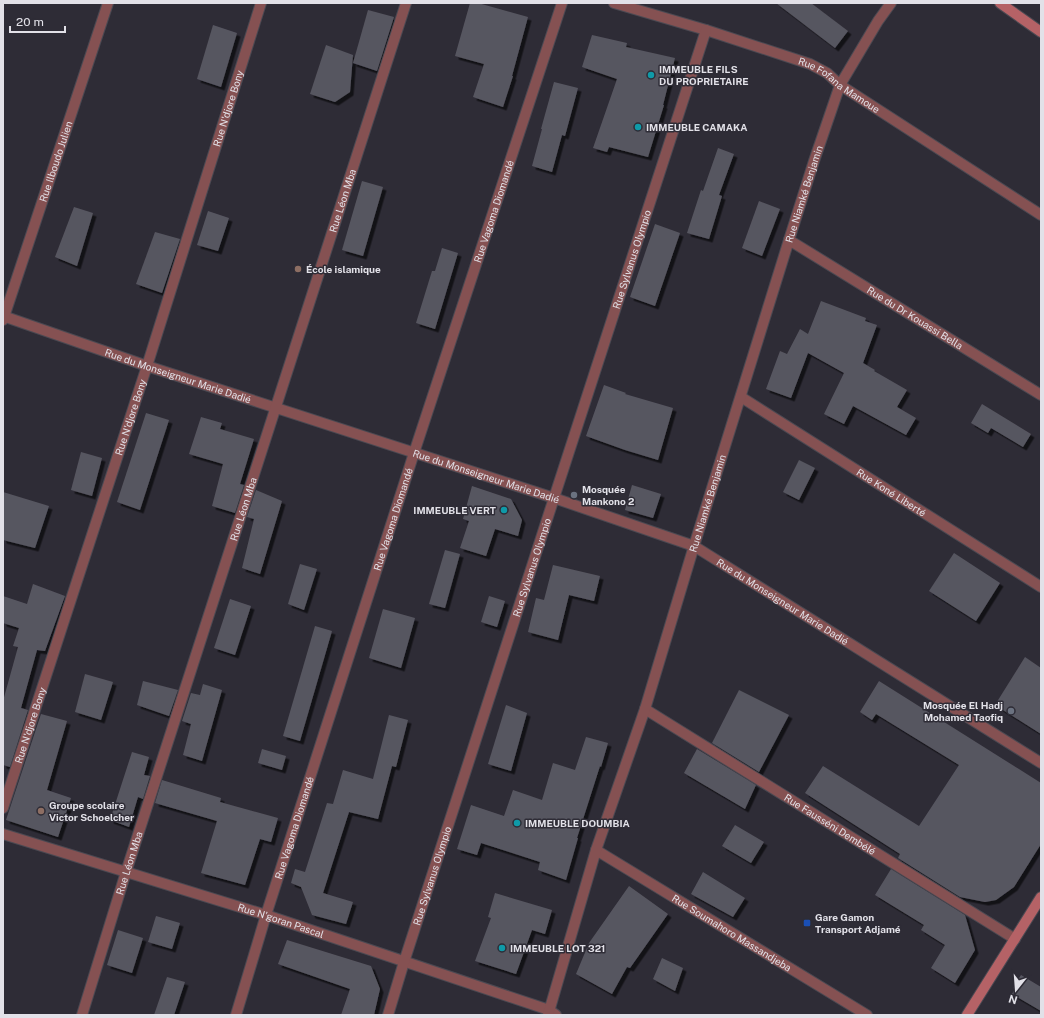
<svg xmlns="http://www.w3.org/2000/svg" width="1044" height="1018" font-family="'Public Sans',sans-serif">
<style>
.building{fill:#575660;filter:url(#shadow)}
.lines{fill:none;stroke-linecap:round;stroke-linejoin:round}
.street-casing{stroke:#4b4952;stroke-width:12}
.secondary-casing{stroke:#4b4952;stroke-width:12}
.street{stroke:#855152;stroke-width:10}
.secondary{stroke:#b56266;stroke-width:10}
.culture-dot{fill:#0f9aa8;stroke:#2e2c36;stroke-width:1.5}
.education-dot{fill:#8d6e63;stroke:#2e2c36;stroke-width:1.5}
.worship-dot{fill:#6b7280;stroke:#2e2c36;stroke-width:1.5}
.transit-dot{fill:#1a4fb4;stroke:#2e2c36;stroke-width:1.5}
.labels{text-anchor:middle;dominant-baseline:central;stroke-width:3;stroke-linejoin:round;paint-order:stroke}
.poi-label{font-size:10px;font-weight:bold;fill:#e2e1e8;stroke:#2e2c36;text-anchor:start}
.street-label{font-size:10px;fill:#e2e1e8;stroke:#2e2c36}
</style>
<defs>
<filter id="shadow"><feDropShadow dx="3.5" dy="3.5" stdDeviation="0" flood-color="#0009"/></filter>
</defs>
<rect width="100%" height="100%" fill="#2e2c36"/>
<g class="building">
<polygon points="470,3 478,3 528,17 512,76 513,76 503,107 473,97 484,64 455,56"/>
<polygon points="776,3 811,3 848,31 835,48"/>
<polygon points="368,10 394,17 377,71 353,63"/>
<polygon points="213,25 237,33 221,87 197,79"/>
<polygon points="592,35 627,43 626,47 675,58 663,105 664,105 648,157 609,147 607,152 593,148 617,79 582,67"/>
<polygon points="326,45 353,55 350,92 335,102 310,94"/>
<polygon points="554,82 578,88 565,136 562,135 552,172 532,166 542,129 541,129"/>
<polygon points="718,148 734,154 719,195 722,196 709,239 687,233 701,190 703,191"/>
<polygon points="362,181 383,187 363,256 342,250"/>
<polygon points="759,201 780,209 762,256 742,248"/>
<polygon points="74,207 93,213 77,266 55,257"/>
<polygon points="208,211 229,218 218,251 197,245"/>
<polygon points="655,224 680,233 655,306 630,297"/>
<polygon points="155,232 180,239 162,293 136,284"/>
<polygon points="442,248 458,253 435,329 416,323 432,271 435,271"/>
<polygon points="821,301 866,318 865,321 877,325 863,363 875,370 874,371 907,390 897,407 916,418 906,435 853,406 844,424 824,414 844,373 808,353 791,398 766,389 780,351 787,354 800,329 808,334"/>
<polygon points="604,385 626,393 625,394 673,408 658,460 625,450 586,436"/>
<polygon points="982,404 1031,434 1023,447 991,428 988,433 971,423"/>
<polygon points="146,413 169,420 140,510 117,502"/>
<polygon points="201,417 222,423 220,429 254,439 240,484 244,485 235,513 212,506 223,464 189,454"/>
<polygon points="81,452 102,458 92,496 71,490"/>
<polygon points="799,460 815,468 799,500 783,492"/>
<polygon points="632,485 661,494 653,518 625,510"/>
<polygon points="472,486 511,499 522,520 518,536 495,529 486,556 460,548 469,521 463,519"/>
<polygon points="256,490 282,501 260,574 242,568 254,519 247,517"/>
<polygon points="3,492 49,506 35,548 3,540"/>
<polygon points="445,550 460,554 445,608 429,604"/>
<polygon points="954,553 1000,583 976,621 929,591"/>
<polygon points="300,564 317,569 304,610 288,604"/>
<polygon points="553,565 600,576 594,601 569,595 558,640 528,632 536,598 544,600"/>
<polygon points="33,584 65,596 45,651 37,650 21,708 28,710 10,767 3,765 3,701 18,647 13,646 19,628 3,623 3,596 27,604"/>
<polygon points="489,596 505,601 497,627 481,622"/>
<polygon points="230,599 251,606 235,655 214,648"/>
<polygon points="383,609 415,618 401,668 369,658"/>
<polygon points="315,626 332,631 300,741 283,736"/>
<polygon points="1025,657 1041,668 1041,734 995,705"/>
<polygon points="85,674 113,682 101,720 75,712"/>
<polygon points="143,681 178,690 169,716 137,705"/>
<polygon points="879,681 1041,783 1041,844 1014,887 996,900 985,902 960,897 898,858 900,854 805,793 823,766 919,826 959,765 876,714 872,720 860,712"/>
<polygon points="203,684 222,690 202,761 183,755 191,724 182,721 191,693 200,695"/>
<polygon points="739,690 789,715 759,772 712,743"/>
<polygon points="506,705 527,713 511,771 488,764"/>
<polygon points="41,714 67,721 47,790 71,798 58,837 6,820"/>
<polygon points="389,715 408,720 396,767 392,766 378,819 349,812 323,893 353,902 346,924 312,915 301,887 291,883 295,869 305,872 327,803 333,804 343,770 373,779"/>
<polygon points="586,737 608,743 601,767 600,766 577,838 578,838 566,880 538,870 540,862 481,843 477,855 457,849 471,805 504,816 513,790 542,800 553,763 575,770"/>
<polygon points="262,749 286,756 282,770 258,763"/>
<polygon points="697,749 756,785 745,809 684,773"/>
<polygon points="132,752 149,757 144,775 150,776 143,799 138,797 129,827 110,820"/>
<polygon points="162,780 221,798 220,802 278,818 271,842 260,839 245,885 201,873 217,821 155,803"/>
<polygon points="735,825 764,842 751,863 722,846"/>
<polygon points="891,869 965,915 975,950 955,983 931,968 945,945 921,930 924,925 875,895"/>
<polygon points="703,872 745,898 733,917 691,894"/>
<polygon points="629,886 668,914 630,968 627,967 612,994 576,974 589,943"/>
<polygon points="495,893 552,910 545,934 532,930 516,974 475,961 491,918 488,917"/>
<polygon points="156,916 180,923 172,949 148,942"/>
<polygon points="118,930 143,938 132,973 107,965"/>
<polygon points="287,940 371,966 380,989 374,1015 341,1015 350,989 278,964"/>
<polygon points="662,958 683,968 675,991 653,979"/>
<polygon points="1021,975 1041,987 1041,1011 1012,994 1015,989 1013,988"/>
<polygon points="167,977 185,982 174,1015 154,1015"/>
</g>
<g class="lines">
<g class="street-casing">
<g id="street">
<path id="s1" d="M 614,3 L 706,30 L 810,64 L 827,73 L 840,85 L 1041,215"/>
<path id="s2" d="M 789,240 L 1041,395"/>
<path id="s3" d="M 3,316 L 147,366 L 554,498 L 694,546 L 1041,763"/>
<path id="s4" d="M 3,320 L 108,3"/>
<path id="s5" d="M 741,397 L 1041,587"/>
<path id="s6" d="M 645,709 L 1015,939"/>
<path id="s7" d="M 3,808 L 147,366 L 261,3"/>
<path id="s8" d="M 3,834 L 266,915 L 549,1010 L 556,1015"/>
<path id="s9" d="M 596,850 L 867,1015"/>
<path id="s10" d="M 82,1015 L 126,872 L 406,3"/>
<path id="s11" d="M 236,1015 L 266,915 L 414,453 L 562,3"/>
<path id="s12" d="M 388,1015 L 404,962 L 554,498 L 706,30"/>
<path id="s13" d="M 548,1015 L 596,850 L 645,709 L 694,546 L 789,240 L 814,161 L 840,85 L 878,21 L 891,3"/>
</g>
</g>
<g class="secondary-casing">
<g id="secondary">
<polyline points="1000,3 1041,32"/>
<polyline points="967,1015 1041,897"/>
</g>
</g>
<use href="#street" class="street"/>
<use href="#secondary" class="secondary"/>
</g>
<g class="culture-dot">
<circle cx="651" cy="75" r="4"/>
<circle cx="638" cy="127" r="4"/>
<circle cx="504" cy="510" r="4"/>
<circle cx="517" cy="823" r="4"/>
<circle cx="502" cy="948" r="4"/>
</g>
<g class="education-dot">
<circle cx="298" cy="269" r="4"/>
<circle cx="41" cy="811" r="4"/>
</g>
<g class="worship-dot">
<circle cx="574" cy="495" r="4"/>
<circle cx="1011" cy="711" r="4"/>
</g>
<rect class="transit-dot" x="803" y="919" width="8" height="8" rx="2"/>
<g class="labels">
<g class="poi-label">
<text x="659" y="69">IMMEUBLE FILS<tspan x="659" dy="12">DU PROPRIETAIRE</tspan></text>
<text x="646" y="127">IMMEUBLE CAMAKA</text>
<text x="306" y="269">École islamique</text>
<text x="582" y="489">Mosquée<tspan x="582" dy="12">Mankono 2</tspan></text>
<text x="496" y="510" text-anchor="end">IMMEUBLE VERT</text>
<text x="1003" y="705" text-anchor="end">Mosquée El Hadj<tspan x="1003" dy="12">Mohamed Taofiq</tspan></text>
<text x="49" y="805">Groupe scolaire<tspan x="49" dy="12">Victor Schoelcher</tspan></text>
<text x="525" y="823">IMMEUBLE DOUMBIA</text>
<text x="815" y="917">Gare Gamon<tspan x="815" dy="12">Transport Adjamé</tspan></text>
<text x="510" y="948">IMMEUBLE LOT 321</text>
</g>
<g class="street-label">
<text stroke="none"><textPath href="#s1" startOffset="241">Rue Fofana Mamoue</textPath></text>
<text stroke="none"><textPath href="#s7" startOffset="735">Rue N'djore Bony</textPath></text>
<text stroke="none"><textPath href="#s4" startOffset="167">Rue Ilboudo Julien</textPath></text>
<text stroke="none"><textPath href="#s13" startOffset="860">Rue Niamké Benjamin</textPath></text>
<text stroke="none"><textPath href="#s10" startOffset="855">Rue Léon Mba</textPath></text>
<text stroke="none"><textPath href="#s11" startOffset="844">Rue Vagoma Diomandé</textPath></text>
<text stroke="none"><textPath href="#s12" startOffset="794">Rue Sylvanus Olympio</textPath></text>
<text stroke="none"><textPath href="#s2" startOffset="148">Rue du Dr Kouassi Bella</textPath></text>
<text stroke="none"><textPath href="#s3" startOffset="185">Rue du Monseigneur Marie Dadié</textPath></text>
<text stroke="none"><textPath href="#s7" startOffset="411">Rue N'djore Bony</textPath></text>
<text stroke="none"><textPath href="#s3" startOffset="509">Rue du Monseigneur Marie Dadié</textPath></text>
<text stroke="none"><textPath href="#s5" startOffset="178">Rue Koné Liberté</textPath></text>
<text stroke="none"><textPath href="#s13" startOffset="536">Rue Niamké Benjamin</textPath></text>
<text stroke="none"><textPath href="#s10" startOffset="531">Rue Léon Mba</textPath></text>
<text stroke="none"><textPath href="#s11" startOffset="520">Rue Vagoma Diomandé</textPath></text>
<text stroke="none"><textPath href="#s12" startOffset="470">Rue Sylvanus Olympio</textPath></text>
<text stroke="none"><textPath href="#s3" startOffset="833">Rue du Monseigneur Marie Dadié</textPath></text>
<text stroke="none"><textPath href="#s7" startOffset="87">Rue N'djore Bony</textPath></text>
<text stroke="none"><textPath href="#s6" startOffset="218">Rue Fausséni Dembélé</textPath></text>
<text stroke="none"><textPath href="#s11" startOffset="196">Rue Vagoma Diomandé</textPath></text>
<text stroke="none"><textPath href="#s10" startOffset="159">Rue Léon Mba</textPath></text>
<text stroke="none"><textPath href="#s12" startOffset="146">Rue Sylvanus Olympio</textPath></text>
<text stroke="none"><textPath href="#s8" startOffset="291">Rue N'goran Pascal</textPath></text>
<text stroke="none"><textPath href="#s9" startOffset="159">Rue Soumahoro Massandjeba</textPath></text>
</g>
</g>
<rect width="1044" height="1018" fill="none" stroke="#e2e1e8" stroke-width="8"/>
<g transform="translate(1016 990) rotate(197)" stroke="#2e2c36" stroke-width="3" paint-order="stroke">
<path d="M0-3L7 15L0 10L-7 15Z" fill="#e2e1e8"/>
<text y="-6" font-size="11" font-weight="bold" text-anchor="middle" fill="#e2e1e8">N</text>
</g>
<path d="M10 26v6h55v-6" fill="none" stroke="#e2e1e8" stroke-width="2"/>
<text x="16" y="26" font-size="12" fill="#e2e1e8" stroke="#2e2c36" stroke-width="3" paint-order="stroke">20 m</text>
</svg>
